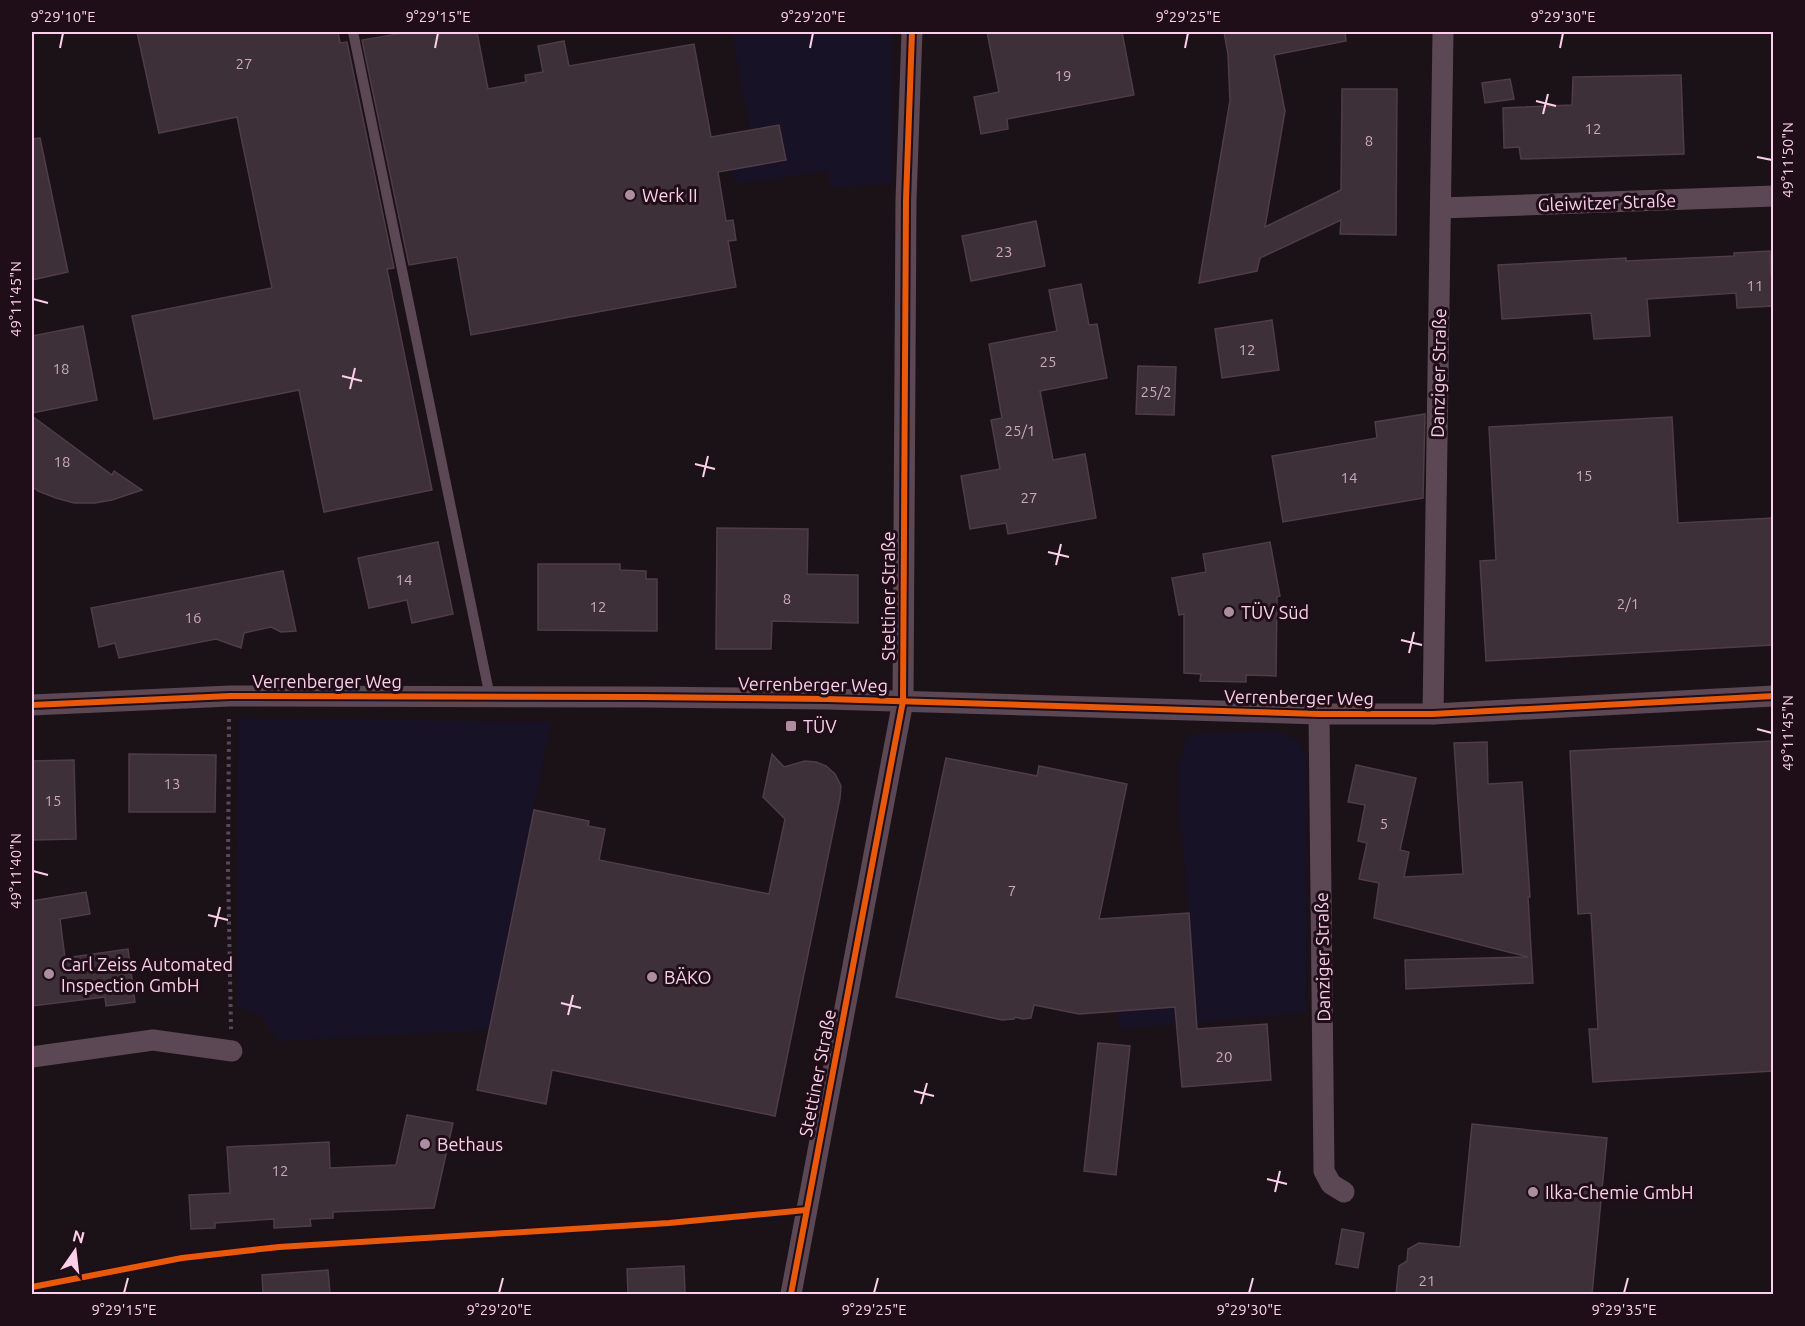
<svg xmlns="http://www.w3.org/2000/svg" width="1805" height="1326" font-family="Ubuntu,sans-serif">
<style>
.green{fill:#181227}
.building{fill:#3e3038;stroke:#4f3c47;stroke-width:1.5}
.lines{fill:none;stroke-linecap:round;stroke-linejoin:round}
.path{stroke:#57485e;stroke-width:4;stroke-dasharray:3 4.5;stroke-linecap:butt}
.service{stroke:#5c4755;stroke-width:10}
.minor{stroke:#5c4755;stroke-width:21}
.cycleway-casing{stroke:#1f0e18;stroke-width:10}
.cycleway{stroke:#e8590c;stroke-width:6}
.ticks{fill:none;stroke:#fcd0eb;stroke-width:2}
.poi-dot{fill:#ad8ea1;stroke:#1f0e18;stroke-width:2}
.labels{text-anchor:middle;dominant-baseline:central;stroke-width:6;stroke-linejoin:round;paint-order:stroke}
.number-label{font-size:15px;fill:#cca8be}
.poi-label{font-size:18px;fill:#fcd0eb;stroke:#1f0e18;text-anchor:start}
.street-label{font-size:18px;fill:#fcd0eb;stroke:#1f0e18}
.neatline{fill:none;stroke:#fcd0eb;stroke-width:2}
.ticks-label{font-size:15px;text-anchor:middle;fill:#fcd0eb}
</style>
<rect width="100%" height="100%" fill="#1b1217"/>
<g class="green">
<polygon points="732,32 892,32 892,183 830,188 827,171 736,184 731,170 786,160 779,125 750,130"/>
<polygon points="238,718 551,722 489,1030 279,1041 260,1016 237,1007"/>
<polygon points="1280,731 1297,740 1307,755 1306,1013 1121,1029 1116,1012 1197,1004 1177,777 1187,734"/>
</g>
<g class="building">
<polygon points="137,32 338,32 340,43 347,42 394,268 387,269 432,490 324,512 299,390 154,419 132,316 272,288 237,117 159,133"/>
<polygon points="409,32 477,32 488,89 526,82 525,75 543,72 538,46 564,41 569,66 694,44 711,137 779,125 786,160 718,172 726,221 733,220 736,240 728,241 736,287 471,335 457,257 409,265 362,40"/>
<polygon points="987,32 1122,32 1134,95 1007,119 1008,129 981,134 974,97 999,92"/>
<polygon points="1224,32 1345,32 1346,41 1274,55 1285,111 1265,227 1341,190 1342,89 1397,89 1396,235 1340,234 1341,220 1260,258 1257,271 1199,283 1230,101 1228,54"/>
<polygon points="1681,75 1684,154 1521,159 1519,147 1504,148 1503,108 1572,105 1573,77"/>
<polygon points="1510,79 1514,99 1485,103 1482,83"/>
<polygon points="40,138 68,272 32,280 32,139"/>
<polygon points="1036,221 1045,266 971,281 962,236"/>
<polygon points="1770,251 1771,276 1773,276 1773,306 1737,308 1736,293 1647,299 1650,336 1594,339 1591,313 1502,319 1498,265 1626,258 1626,261 1734,256 1734,253"/>
<polygon points="1081,284 1089,325 1097,324 1107,378 1040,391 1053,460 1085,454 1096,518 1008,534 1006,523 970,529 961,476 1000,469 991,420 1002,418 989,344 1057,331 1049,290"/>
<polygon points="1272,320 1279,370 1222,378 1215,329"/>
<polygon points="83,326 97,400 32,413 32,336"/>
<polygon points="1138,366 1176,367 1174,415 1136,414"/>
<polygon points="1425,414 1423,498 1283,522 1272,456 1377,438 1375,422"/>
<polygon points="32,416 112,475 114,471 142,490 112,500 95,503 74,503 56,498 38,491 32,486"/>
<polygon points="1672,417 1678,523 1773,518 1773,645 1486,661 1480,561 1496,560 1489,427"/>
<polygon points="717,528 808,529 807,574 858,575 858,623 772,621 771,649 716,649"/>
<polygon points="438,542 453,614 412,623 407,600 369,608 358,558"/>
<polygon points="1270,542 1280,596 1277,597 1276,676 1246,675 1246,682 1200,681 1201,674 1184,673 1184,614 1179,615 1172,578 1206,572 1203,554"/>
<polygon points="538,564 620,564 620,570 646,571 646,579 657,579 657,631 538,630"/>
<polygon points="283,571 296,631 281,632 271,627 244,633 241,648 216,639 119,658 115,643 99,647 91,608"/>
<polygon points="1773,741 1773,1071 1593,1082 1589,1029 1598,1029 1591,913 1578,914 1570,751"/>
<polygon points="1487,742 1488,784 1522,782 1530,897 1528,897 1533,983 1406,989 1405,960 1528,957 1374,918 1379,883 1359,879 1367,843 1358,841 1365,805 1348,802 1356,765 1416,778 1400,850 1409,852 1404,877 1463,874 1454,743"/>
<polygon points="129,754 216,755 215,812 129,812"/>
<polygon points="772,754 784,767 805,761 816,762 826,766 835,774 841,786 840,798 775,1116 552,1070 546,1104 477,1090 534,810 589,821 588,826 605,829 599,860 769,894 785,819 763,797"/>
<polygon points="946,758 1037,776 1039,766 1127,784 1099,919 1189,913 1197,1029 1267,1024 1271,1080 1182,1087 1175,1007 1079,1014 1034,1005 1031,1018 1023,1019 1015,1017 1014,1019 1002,1020 896,997"/>
<polygon points="74,760 76,839 32,840 32,761"/>
<polygon points="86,892 90,914 60,919 65,958 128,949 135,1002 106,1006 105,997 32,1006 32,901"/>
<polygon points="1098,1043 1130,1046 1116,1175 1084,1171"/>
<polygon points="407,1115 453,1123 434,1208 333,1212 333,1218 310,1219 311,1226 274,1228 274,1219 215,1223 215,1228 191,1229 189,1195 230,1193 227,1147 329,1142 330,1168 396,1165"/>
<polygon points="1472,1124 1607,1138 1592,1294 1396,1294 1399,1266 1407,1261 1408,1249 1419,1243 1460,1247"/>
<polygon points="1342,1229 1364,1233 1358,1268 1336,1264"/>
<polygon points="684,1266 685,1294 628,1294 627,1269"/>
<polygon points="328,1270 330,1294 263,1294 262,1275"/>
</g>
<g class="lines">
<polyline class="path" points="229,719 228,868 231,1029"/>
<polyline class="service" points="353,32 490,697"/>
<g class="minor">
<polyline points="1441,208 1774,196"/>
<polyline points="32,705 230,696 641,697 827,699 1319,714 1433,714 1774,696"/>
<polyline points="1319,714 1324,1171 1331,1184 1344,1192"/>
<polyline points="1433,714 1443,32"/>
<polyline points="32,1057 153,1040 232,1051"/>
<polyline points="791,1294 903,701 906,200 912,32"/>
</g>
<g class="cycleway-casing">
<g id="cycleway">
<polyline points="32,705 230,696 641,697 827,699 1319,714 1433,714 1774,696"/>
<polyline points="32,1287 182,1258 279,1247 669,1223 806,1210"/>
<polyline points="791,1294 903,701 906,200 912,32"/>
</g>
</g>
<use href="#cycleway" class="cycleway"/>
</g>
<path class="ticks" d="M 60,48 L 63,33M 435,48 L 438,33M 810,48 L 813,33M 1185,48 L 1188,33M 1560,48 L 1563,33M 1536,101 L 1556,106M 1543,114 L 1548,94M 1757,157 L 1772,160M 33,299 L 48,303M 342,376 L 362,381M 350,389 L 355,368M 695,464 L 715,469M 703,477 L 708,456M 1048,552 L 1069,557M 1056,565 L 1061,544M 1401,640 L 1422,645M 1409,653 L 1414,632M 1757,729 L 1772,733M 33,871 L 48,875M 208,915 L 228,920M 215,927 L 220,907M 561,1003 L 581,1008M 568,1015 L 573,995M 914,1091 L 934,1096M 921,1104 L 927,1083M 1267,1179 L 1287,1184M 1275,1192 L 1280,1171M 124,1293 L 128,1278M 499,1293 L 503,1278M 874,1293 L 878,1278M 1249,1293 L 1253,1278M 1624,1293 L 1628,1278"/>
<g class="poi-dot">
<circle cx="630" cy="195" r="6"/>
<circle cx="1229" cy="612" r="6"/>
<rect x="785" y="720" width="12" height="12" rx="3"/>
<circle cx="49" cy="974" r="6"/>
<circle cx="652" cy="977" r="6"/>
<circle cx="425" cy="1144" r="6"/>
<circle cx="1533" cy="1192" r="6"/>
</g>
<g class="labels">
<g class="number-label">
<text x="244" y="63">27</text>
<text x="1063" y="75">19</text>
<text x="1593" y="128">12</text>
<text x="1369" y="140">8</text>
<text x="1004" y="251">23</text>
<text x="1755" y="285">11</text>
<text x="1247" y="349">12</text>
<text x="1048" y="361">25</text>
<text x="61" y="368">18</text>
<text x="1156" y="391">25/2</text>
<text x="1020" y="430">25/1</text>
<text x="62" y="461">18</text>
<text x="1584" y="475">15</text>
<text x="1349" y="477">14</text>
<text x="1029" y="497">27</text>
<text x="404" y="579">14</text>
<text x="787" y="598">8</text>
<text x="1628" y="603">2/1</text>
<text x="598" y="606">12</text>
<text x="193" y="617">16</text>
<text x="172" y="783">13</text>
<text x="53" y="800">15</text>
<text x="1384" y="823">5</text>
<text x="1012" y="890">7</text>
<text x="1224" y="1056">20</text>
<text x="280" y="1170">12</text>
<text x="1427" y="1280">21</text>
</g>
<g class="poi-label">
<text x="642" y="195">Werk II</text>
<text x="1241" y="612">TÜV Süd</text>
<text x="803" y="726">TÜV</text>
<text x="61" y="964">Carl Zeiss Automated<tspan x="61" dy="21">Inspection GmbH</tspan></text>
<text x="664" y="977">BÄKO</text>
<text x="437" y="1144">Bethaus</text>
<text x="1545" y="1192">Ilka-Chemie GmbH</text>
</g>
<g class="street-label">
<text transform="translate(1607 202) rotate(-2)">Gleiwitzer Straße</text>
<text transform="translate(1438 373) rotate(-89)">Danziger Straße</text>
<text transform="translate(888 596) rotate(-90)">Stettiner Straße</text>
<text x="327" y="681">Verrenberger Weg</text>
<text transform="translate(813 684) rotate(1)">Verrenberger Weg</text>
<text transform="translate(1299 697) rotate(1)">Verrenberger Weg</text>
<text transform="translate(1322 957) rotate(-91)">Danziger Straße</text>
<text transform="translate(817 1073) rotate(-79)">Stettiner Straße</text>
</g>
</g>
<rect width="1805" height="1326" fill="none" stroke="#1f0e18" stroke-width="66"/>
<g transform="translate(75 1251) rotate(14)" stroke="#1f0e18" stroke-width="4.5" paint-order="stroke">
<path d="M0-4.5L10 22L0 15L-10 22Z" fill="#fcd0eb"/>
<text y="-9" font-size="16" font-weight="bold" text-anchor="middle" fill="#fcd0eb">N</text>
</g>
<rect x="33" y="33" width="1739" height="1260" class="neatline"/>
<g class="ticks-label">
<text x="63" y="22">9°29'10"E</text>
<text x="438" y="22">9°29'15"E</text>
<text x="813" y="22">9°29'20"E</text>
<text x="1188" y="22">9°29'25"E</text>
<text x="1563" y="22">9°29'30"E</text>
<text transform="translate(1788 160) rotate(-90)" y="5">49°11'50"N</text>
<text transform="translate(16 299) rotate(-90)" y="5">49°11'45"N</text>
<text transform="translate(1788 733) rotate(-90)" y="5">49°11'45"N</text>
<text transform="translate(16 871) rotate(-90)" y="5">49°11'40"N</text>
<text x="124" y="1315">9°29'15"E</text>
<text x="499" y="1315">9°29'20"E</text>
<text x="874" y="1315">9°29'25"E</text>
<text x="1249" y="1315">9°29'30"E</text>
<text x="1624" y="1315">9°29'35"E</text>
</g>
</svg>
